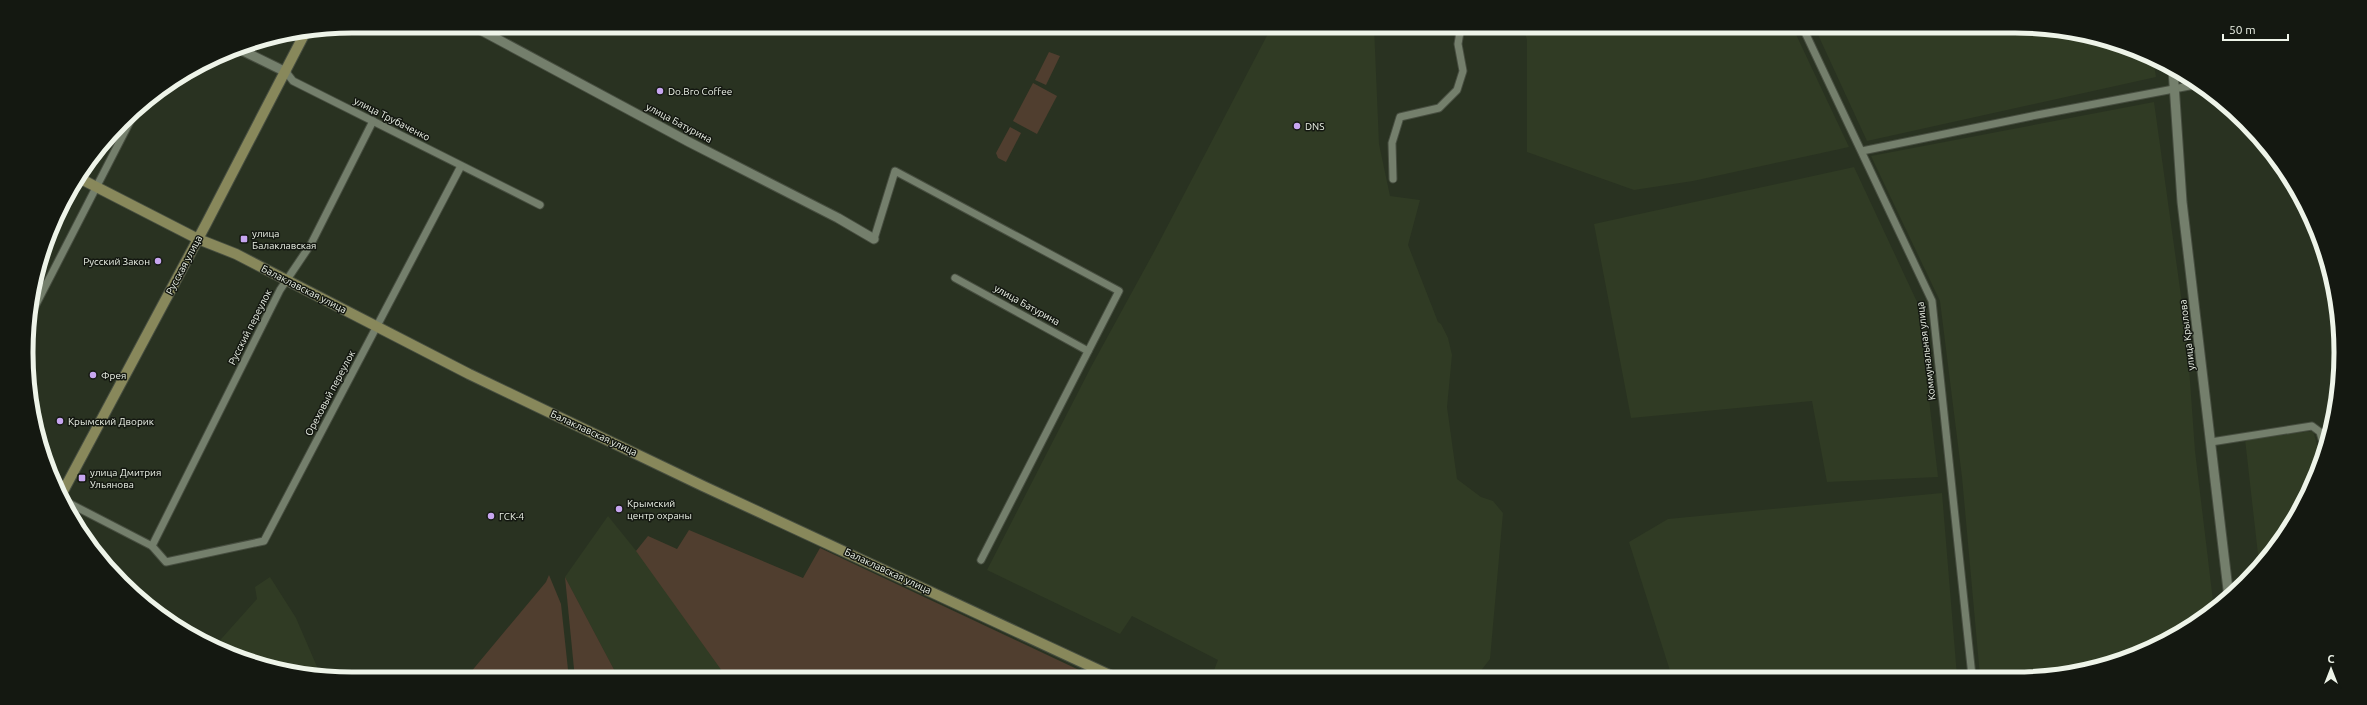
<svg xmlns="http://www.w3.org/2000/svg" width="2367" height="705" font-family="Ubuntu,sans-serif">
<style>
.built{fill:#303b24}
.green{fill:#503e2f}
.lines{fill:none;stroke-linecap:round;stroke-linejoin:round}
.minor-casing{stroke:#474e40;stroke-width:9}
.tertiary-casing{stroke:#474e40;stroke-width:11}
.secondary-casing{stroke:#474e40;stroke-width:12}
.minor{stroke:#747f6c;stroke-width:7}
.tertiary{stroke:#747f6c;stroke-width:9}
.secondary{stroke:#88885b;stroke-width:10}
.poi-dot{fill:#c7a6f0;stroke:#141811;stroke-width:1.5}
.labels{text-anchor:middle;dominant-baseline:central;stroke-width:3;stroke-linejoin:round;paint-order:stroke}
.poi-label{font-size:10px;fill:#eef4e9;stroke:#141811;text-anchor:start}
.street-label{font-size:10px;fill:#eef4e9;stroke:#141811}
.rim{fill:none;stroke:#eef4e9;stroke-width:5}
</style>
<rect width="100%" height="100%" fill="#293221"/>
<g class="built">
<polygon points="1272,26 1374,26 1379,144 1390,196 1420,200 1408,245 1438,322 1441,324 1448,338 1452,355 1447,407 1457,479 1481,497 1493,501 1503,513 1490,659 1476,677 1211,678 1218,660 1132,616 1120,634 987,570 1091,367 1155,250"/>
<polygon points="1523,26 1792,26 1849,147 1693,181 1634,190 1527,152 1527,40"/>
<polygon points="1814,26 2014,26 2078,32 2139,51 2153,58 2156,77 1867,141"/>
<polygon points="2154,102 2187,339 2195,451 2214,609 2159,645 2057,676 1980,676 1962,477 1940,301 1871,156"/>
<polygon points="1854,167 1918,304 1938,477 1827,482 1812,401 1631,418 1594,224"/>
<polygon points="2313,431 2320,455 2297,516 2259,563 2245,439"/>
<polygon points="1942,493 1957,676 1672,677 1629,542 1668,519"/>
<polygon points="608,516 650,568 727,678 619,679 565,577"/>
<polygon points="270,577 296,618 321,676 289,673 228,654 214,647 257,599 255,587"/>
</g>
<g class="green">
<polygon points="1049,52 1060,56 1046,85 1035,80"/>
<polygon points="1033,83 1057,96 1037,134 1013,121"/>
<polygon points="1010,127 1021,133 1006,162 998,158 996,153"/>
<polygon points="689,530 803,578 820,548 1096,678 727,678 636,551 648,536 677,549"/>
<polygon points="549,575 561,604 569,679 465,679 546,582"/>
<polygon points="565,577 619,679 575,679"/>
</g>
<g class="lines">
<g class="minor-casing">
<g id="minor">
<polyline points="1802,26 1932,301 1972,676"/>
<polyline points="286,72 293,81 540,205"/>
<polyline points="1862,151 2037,115 2200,84"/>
<polyline points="1393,179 1392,143 1400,117 1439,108 1457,90 1463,71 1458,44 1461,26"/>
<polyline points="874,239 895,171 1119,291 981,560"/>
<polyline points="955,278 1088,351"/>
<polyline points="28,320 138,106"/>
<polyline points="2211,442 2312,426 2320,432 2324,446"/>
<polyline points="61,499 152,546 166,562 264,541 461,166"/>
<polyline points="152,546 280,290 311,244 373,121"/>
</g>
</g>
<g class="tertiary-casing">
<g id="tertiary">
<polyline points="473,26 689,142 838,218 874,239"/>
<polyline points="237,48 286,72"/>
<polyline points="2173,69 2182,202 2229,598"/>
</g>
</g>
<g class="secondary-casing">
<g id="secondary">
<polyline points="79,178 198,239 236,254 469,374 703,486 1116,678"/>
<polyline points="60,497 206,224 306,31"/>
</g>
</g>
<use href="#minor" class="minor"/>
<use href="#tertiary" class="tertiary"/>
<use href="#secondary" class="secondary"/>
</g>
<g class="poi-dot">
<circle cx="660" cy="91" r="4"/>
<circle cx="1297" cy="126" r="4"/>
<rect x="240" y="235" width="8" height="8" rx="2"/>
<circle cx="158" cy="261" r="4"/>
<circle cx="93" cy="375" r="4"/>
<circle cx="60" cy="421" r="4"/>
<rect x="78" y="474" width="8" height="8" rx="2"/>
<circle cx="619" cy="509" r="4"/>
<circle cx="491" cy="516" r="4"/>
</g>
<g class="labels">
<g class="poi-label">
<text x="668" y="91">Do.Bro Coffee</text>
<text x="1305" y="126">DNS</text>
<text x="252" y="233">улица<tspan x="252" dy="12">Балаклавская</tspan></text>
<text x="150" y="261" text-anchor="end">Русский Закон</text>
<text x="101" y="375">Фрея</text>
<text x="68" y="421">Крымский Дворик</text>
<text x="90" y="472">улица Дмитрия<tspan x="90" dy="12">Ульянова</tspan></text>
<text x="627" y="503">Крымский<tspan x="627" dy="12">центр охраны</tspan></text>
<text x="499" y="516">ГСК-4</text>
</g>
<g class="street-label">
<text transform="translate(392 119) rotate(27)">улица Трубаченко</text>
<text transform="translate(679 123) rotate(28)">улица Батурина</text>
<text transform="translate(184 265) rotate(-62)">Русская улица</text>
<text transform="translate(304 289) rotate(27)">Балаклавская улица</text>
<text transform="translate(1027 305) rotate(29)">улица Батурина</text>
<text transform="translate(250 327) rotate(-63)">Русский переулок</text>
<text transform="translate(2187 335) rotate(-97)">улица Крылова</text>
<text transform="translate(1926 351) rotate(-97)">Коммунальная улица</text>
<text transform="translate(330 393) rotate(-62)">Ореховый переулок</text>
<text transform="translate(594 433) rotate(25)">Балаклавская улица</text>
<text transform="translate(888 571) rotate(25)">Балаклавская улица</text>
</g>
</g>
<path d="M0 0H2367V705H0ZM352 33H2015A319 319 0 0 1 2334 352V353A319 319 0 0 1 2015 672H352A319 319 0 0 1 33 353V352A319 319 0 0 1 352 33Z" fill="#141811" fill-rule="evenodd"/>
<path class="rim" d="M352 33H2015A319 319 0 0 1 2334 352V353A319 319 0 0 1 2015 672H352A319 319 0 0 1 33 353V352A319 319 0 0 1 352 33Z"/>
<g transform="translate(2331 669)" stroke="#141811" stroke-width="3" paint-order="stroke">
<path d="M0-3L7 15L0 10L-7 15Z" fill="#eef4e9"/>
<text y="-6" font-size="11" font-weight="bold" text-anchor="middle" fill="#eef4e9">С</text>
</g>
<path d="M2223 34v6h65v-6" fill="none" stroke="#eef4e9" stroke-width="2"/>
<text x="2229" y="34" font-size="12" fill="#eef4e9" stroke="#141811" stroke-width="3" paint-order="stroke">50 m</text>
</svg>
